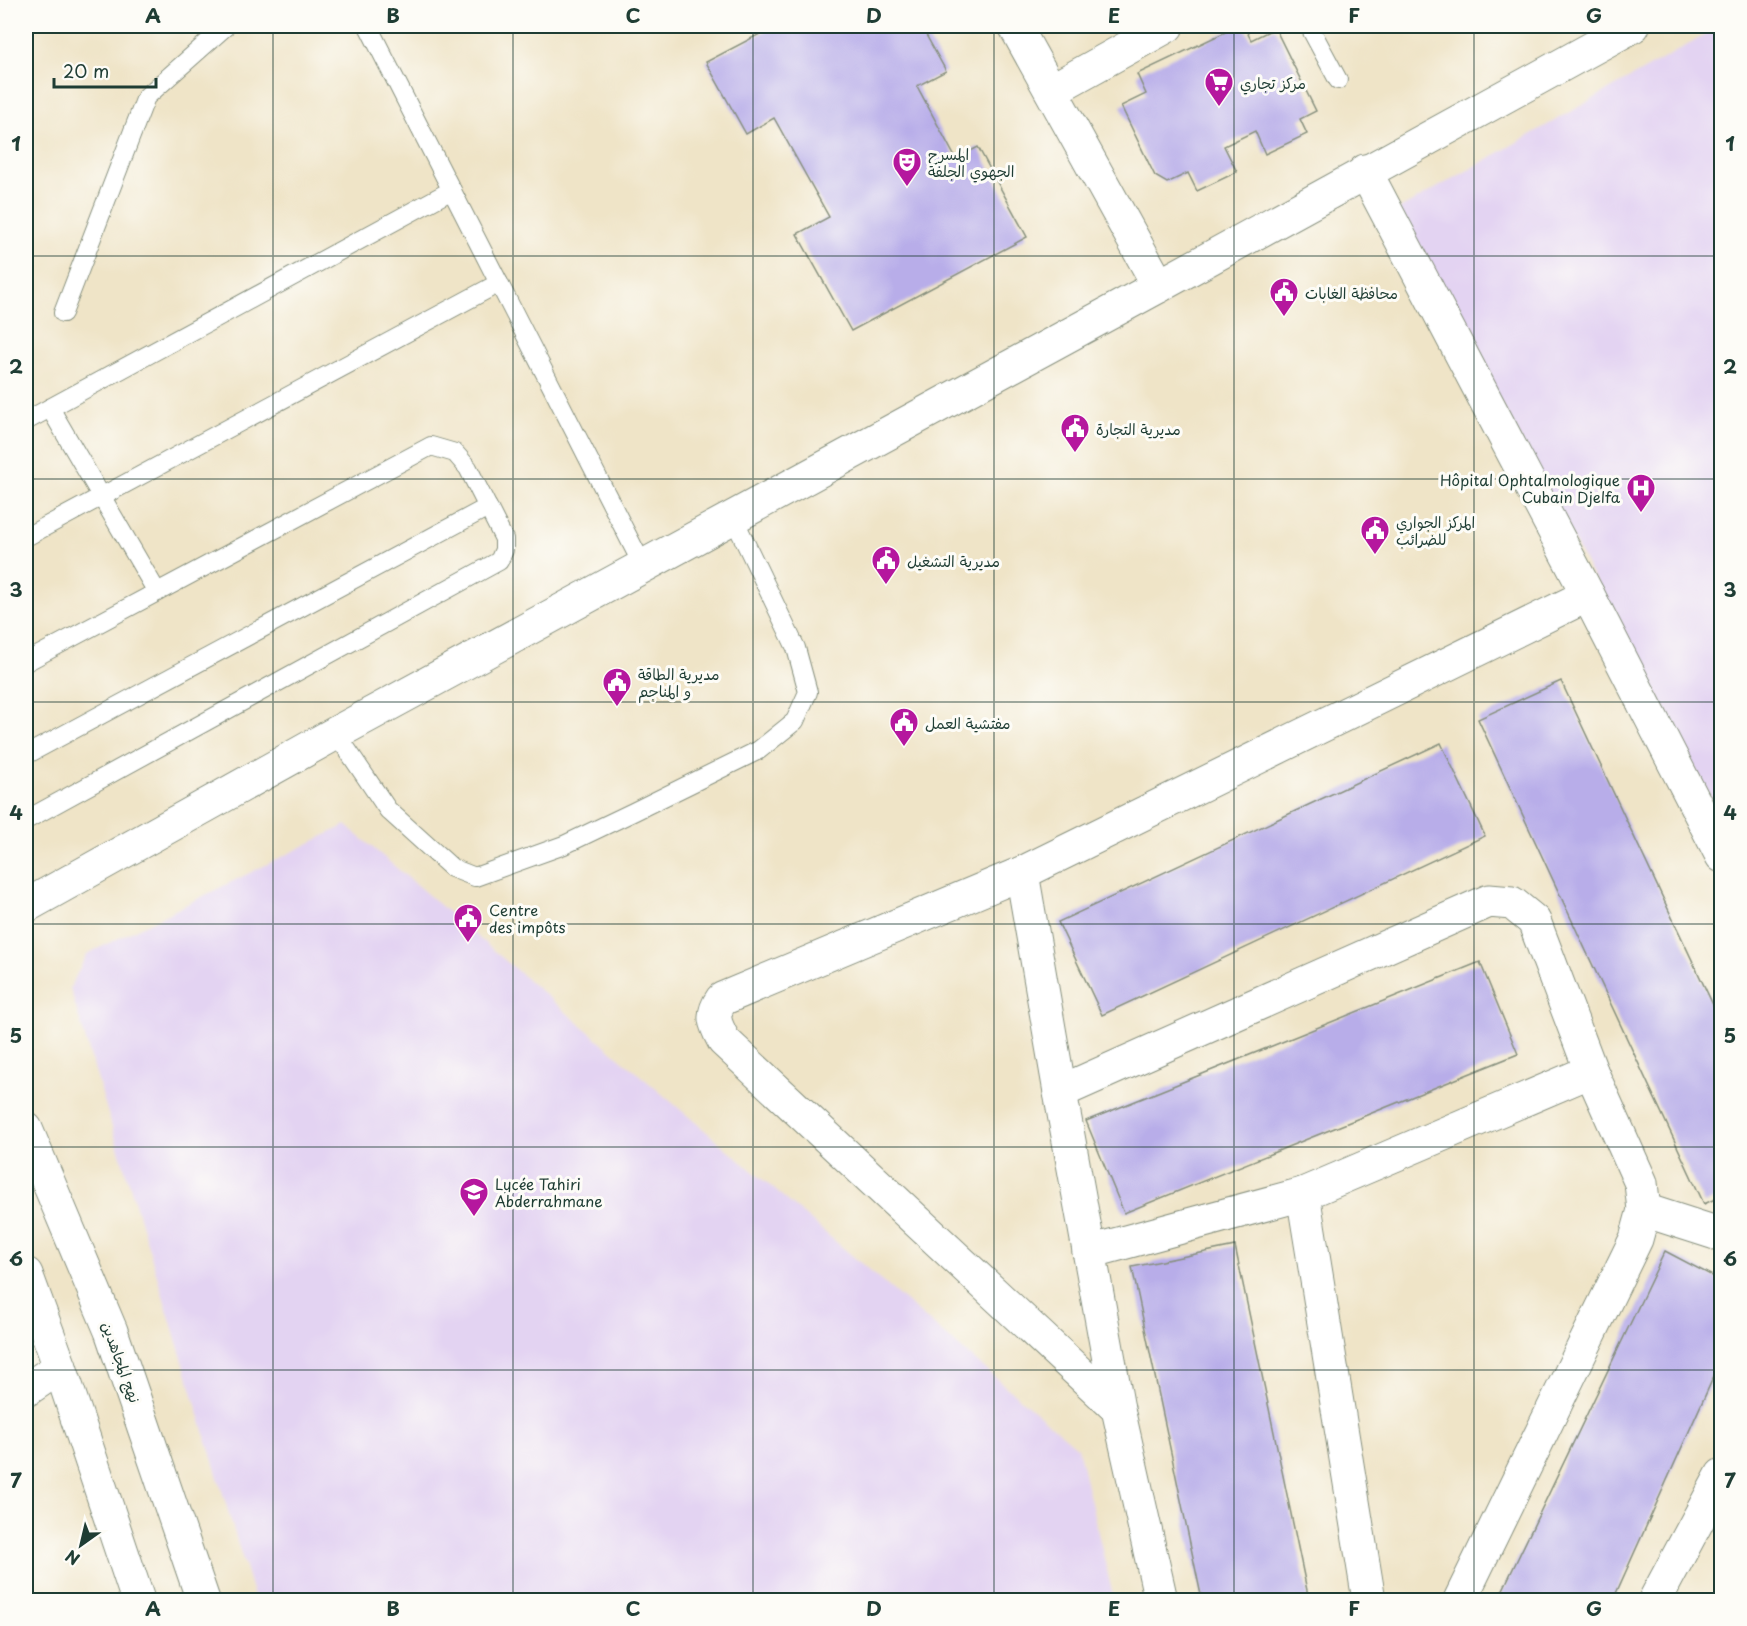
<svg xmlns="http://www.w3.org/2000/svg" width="1747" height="1626" font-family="'Playpen Sans','Playpen Sans Arabic',sans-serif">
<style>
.built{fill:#e3d3f2}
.building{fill:#b8ade9}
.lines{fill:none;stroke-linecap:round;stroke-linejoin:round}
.lane-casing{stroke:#87907e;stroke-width:20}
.street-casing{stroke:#87907e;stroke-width:35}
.secondary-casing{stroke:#87907e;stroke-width:35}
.lane{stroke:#fff;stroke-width:18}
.street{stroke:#fff;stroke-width:33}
.secondary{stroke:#fff;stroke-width:33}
.grid{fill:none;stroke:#1f3d34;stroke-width:1.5;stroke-opacity:0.55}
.labels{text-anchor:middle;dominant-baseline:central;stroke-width:6;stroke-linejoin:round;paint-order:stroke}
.poi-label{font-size:15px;fill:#1f3d34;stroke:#fdfcf7;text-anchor:start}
.street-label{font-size:15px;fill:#1f3d34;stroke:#fdfcf7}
.neatline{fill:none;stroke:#1f3d34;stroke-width:2}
.grid-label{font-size:20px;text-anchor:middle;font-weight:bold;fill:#1f3d34}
</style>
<rect width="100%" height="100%" fill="#fdfcf7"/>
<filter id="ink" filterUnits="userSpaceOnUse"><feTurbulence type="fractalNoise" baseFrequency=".0167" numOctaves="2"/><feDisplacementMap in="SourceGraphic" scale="12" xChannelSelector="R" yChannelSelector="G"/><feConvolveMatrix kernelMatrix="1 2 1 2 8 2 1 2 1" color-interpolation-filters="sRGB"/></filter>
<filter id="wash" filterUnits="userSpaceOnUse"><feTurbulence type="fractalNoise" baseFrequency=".008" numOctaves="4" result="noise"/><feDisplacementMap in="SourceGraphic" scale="24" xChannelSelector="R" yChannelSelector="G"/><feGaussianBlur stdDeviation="1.35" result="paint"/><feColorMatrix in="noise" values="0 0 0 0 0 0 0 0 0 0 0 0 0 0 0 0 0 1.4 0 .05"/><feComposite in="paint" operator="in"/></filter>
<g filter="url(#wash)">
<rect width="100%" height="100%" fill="#efe4c7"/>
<g class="built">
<polygon points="1721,26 1721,818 1398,210"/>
<polygon points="346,825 1078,1448 1114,1600 255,1600 70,988 87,954"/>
</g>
<g id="blocks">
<g class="building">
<polygon points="775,26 921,26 946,71 917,86 956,159 978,147 1027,237 851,331 797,234 829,217 774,118 746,134 706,62"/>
<polygon points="1238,26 1244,26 1251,40 1275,28 1316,111 1300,119 1307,134 1265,154 1255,131 1224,146 1237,172 1197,191 1188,173 1167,183 1155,176 1121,106 1146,94 1137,74"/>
<polygon points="1561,681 1722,1024 1722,1196 1704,1204 1478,719"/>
<polygon points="1441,743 1485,836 1102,1015 1058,922"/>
<polygon points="1480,962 1518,1054 1124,1213 1086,1121"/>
<polygon points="1235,1246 1309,1600 1202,1600 1132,1267"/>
<polygon points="1665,1251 1722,1281 1722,1358 1613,1600 1498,1600"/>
</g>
</g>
</g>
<g filter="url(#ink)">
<use href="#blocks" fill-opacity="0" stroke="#87907e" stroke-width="1.5"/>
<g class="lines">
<g class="lane-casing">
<g id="lane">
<polyline points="368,26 643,566"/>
<polyline points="1309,26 1338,80"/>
<polyline points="63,313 146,97 226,26"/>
<polyline points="50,408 157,592"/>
<polyline points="26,421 452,190"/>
<polyline points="26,537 499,283"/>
<polyline points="26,662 431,446 455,453 468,468 504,539 504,550 499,561 26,820"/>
<polyline points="336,733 388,810 452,868 475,877 564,845 633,812 759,750 795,721 808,692 796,648 733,517"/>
<polyline points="26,755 488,507"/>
</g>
</g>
<g class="street-casing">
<g id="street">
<polyline points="1015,26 1159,286"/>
<polyline points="1052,90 1167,26"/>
<polyline points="1365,171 1588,595 1722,856"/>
<polyline points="1022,873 1060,1092 1118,1409 1161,1600"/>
<polyline points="1060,1092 1489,901 1512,903 1534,921 1591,1071 1641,1183 1644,1210 1636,1239 1460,1600"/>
<polyline points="1303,1194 1369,1600"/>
<polyline points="1644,1210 1722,1235"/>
<polyline points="1089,1252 1303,1194 1591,1071"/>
<polyline points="26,1390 60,1367"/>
<path d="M 1118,1409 L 724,1041 C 715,1024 710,1016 722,999 L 1022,873 L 1588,595"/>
<polyline points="1655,1600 1722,1475"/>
</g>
</g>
<g class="secondary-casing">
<g id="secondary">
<polyline points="26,906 336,733 1159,286 1633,26"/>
<polyline points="26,1129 111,1331 203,1600"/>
<polyline points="26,1274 60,1367 138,1600"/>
</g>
</g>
<use href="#lane" class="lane"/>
<use href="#street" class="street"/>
<use href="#secondary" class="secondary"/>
</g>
</g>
<path class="grid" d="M 273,26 L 273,1600M 513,26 L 513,1600M 753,26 L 753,1600M 994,26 L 994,1600M 1234,26 L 1234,1600M 1474,26 L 1474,1600M 26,256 L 1722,256M 26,479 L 1722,479M 26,702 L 1722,702M 26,924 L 1722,924M 26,1147 L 1722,1147M 26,1370 L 1722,1370"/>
<defs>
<g id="supermarket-pin" transform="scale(1.5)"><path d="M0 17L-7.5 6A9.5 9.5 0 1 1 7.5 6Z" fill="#b5179e" stroke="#fdfcf7"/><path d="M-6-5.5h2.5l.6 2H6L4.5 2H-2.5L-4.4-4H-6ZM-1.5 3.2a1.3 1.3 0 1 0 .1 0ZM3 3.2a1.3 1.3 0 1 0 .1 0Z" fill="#fff"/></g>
<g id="theatre-pin" transform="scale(1.5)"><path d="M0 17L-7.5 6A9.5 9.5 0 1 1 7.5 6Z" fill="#b5179e" stroke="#fdfcf7"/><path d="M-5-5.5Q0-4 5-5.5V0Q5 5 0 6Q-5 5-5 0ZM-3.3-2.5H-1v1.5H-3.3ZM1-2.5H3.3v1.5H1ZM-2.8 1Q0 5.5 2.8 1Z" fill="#fff"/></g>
<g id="civic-pin" transform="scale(1.5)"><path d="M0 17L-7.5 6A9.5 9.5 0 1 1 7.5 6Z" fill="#b5179e" stroke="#fdfcf7"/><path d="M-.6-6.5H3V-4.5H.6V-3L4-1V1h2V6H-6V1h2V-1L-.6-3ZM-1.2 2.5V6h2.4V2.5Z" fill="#fff"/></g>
<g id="hospital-pin" transform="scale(1.5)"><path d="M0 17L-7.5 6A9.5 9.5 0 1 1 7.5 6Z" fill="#b5179e" stroke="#fdfcf7"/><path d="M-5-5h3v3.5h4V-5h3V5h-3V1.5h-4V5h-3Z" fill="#fff"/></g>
<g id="school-pin" transform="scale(1.5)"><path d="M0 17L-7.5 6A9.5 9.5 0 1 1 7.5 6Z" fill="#b5179e" stroke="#fdfcf7"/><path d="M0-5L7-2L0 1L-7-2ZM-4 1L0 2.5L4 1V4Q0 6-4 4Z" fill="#fff"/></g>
</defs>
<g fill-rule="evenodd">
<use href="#supermarket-pin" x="1219" y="82"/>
<use href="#theatre-pin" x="907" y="162"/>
<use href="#civic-pin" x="1284" y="292"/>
<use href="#civic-pin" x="1075" y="428"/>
<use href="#hospital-pin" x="1641" y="488"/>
<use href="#civic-pin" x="1375" y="530"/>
<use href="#civic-pin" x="886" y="560"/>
<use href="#civic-pin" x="617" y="682"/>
<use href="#civic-pin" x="904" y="722"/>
<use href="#civic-pin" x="468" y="918"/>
<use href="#school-pin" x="474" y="1192"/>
</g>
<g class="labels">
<g class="poi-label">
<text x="1240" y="82">مركز تجاري</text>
<text x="928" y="153">المسرح<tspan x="928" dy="17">الجهوي الجلفة</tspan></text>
<text x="1305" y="292">محافظة الغابات</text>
<text x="1096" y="428">مديرية التجارة</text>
<text x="1620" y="479" text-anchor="end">Hôpital Ophtalmologique<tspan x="1620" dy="17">Cubain Djelfa</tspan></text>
<text x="1396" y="521">المركز الجواري<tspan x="1396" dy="17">للضرائب</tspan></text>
<text x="907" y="560">مديرية التشغيل</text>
<text x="638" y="673">مديرية الطاقة<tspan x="638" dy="17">و المناجم</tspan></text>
<text x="925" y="722">مفتشية العمل</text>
<text x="489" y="909">Centre<tspan x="489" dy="17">des impôts</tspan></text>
<text x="495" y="1183">Lycée Tahiri<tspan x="495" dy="17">Abderrahmane</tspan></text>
</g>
<g class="street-label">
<text transform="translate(122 1362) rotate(70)">نهج المجاهدين</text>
</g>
</g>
<rect width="1747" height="1626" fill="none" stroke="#fdfcf7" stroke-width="66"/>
<g transform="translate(81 1545) rotate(214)" stroke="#fdfcf7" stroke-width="4.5" paint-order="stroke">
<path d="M0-4.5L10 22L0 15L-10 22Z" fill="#1f3d34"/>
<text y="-9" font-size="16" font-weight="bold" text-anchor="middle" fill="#1f3d34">N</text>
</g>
<path d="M54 78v9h102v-9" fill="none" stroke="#1f3d34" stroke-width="3"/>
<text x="63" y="78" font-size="18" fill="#1f3d34" stroke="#fdfcf7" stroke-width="4.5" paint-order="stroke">20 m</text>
<rect x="33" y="33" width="1681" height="1560" class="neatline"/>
<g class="grid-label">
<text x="153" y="23">A</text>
<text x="393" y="23">B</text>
<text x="633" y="23">C</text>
<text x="874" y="23">D</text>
<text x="1114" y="23">E</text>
<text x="1354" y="23">F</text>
<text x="1594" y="23">G</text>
<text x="16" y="151">1</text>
<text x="1730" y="151">1</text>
<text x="16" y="374">2</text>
<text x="1730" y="374">2</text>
<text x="16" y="597">3</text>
<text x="1730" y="597">3</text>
<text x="16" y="820">4</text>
<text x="1730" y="820">4</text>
<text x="16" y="1043">5</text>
<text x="1730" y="1043">5</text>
<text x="16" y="1266">6</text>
<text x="1730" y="1266">6</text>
<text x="16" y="1488">7</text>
<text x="1730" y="1488">7</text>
<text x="153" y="1616">A</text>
<text x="393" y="1616">B</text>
<text x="633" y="1616">C</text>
<text x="874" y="1616">D</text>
<text x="1114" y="1616">E</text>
<text x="1354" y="1616">F</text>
<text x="1594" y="1616">G</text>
</g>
</svg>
